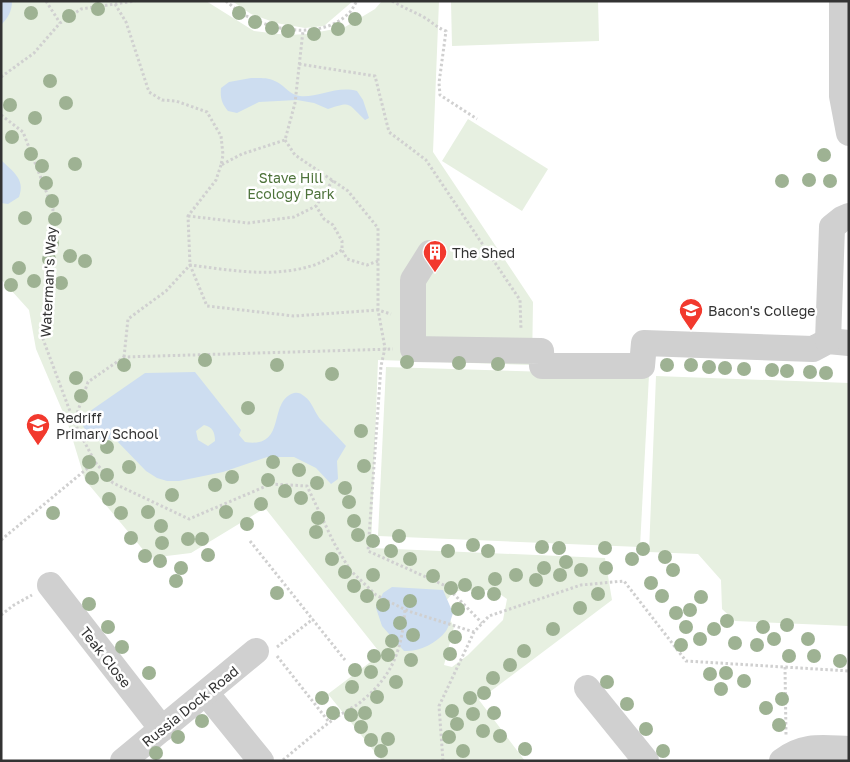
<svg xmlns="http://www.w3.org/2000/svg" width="850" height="762" font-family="'Golos Text',sans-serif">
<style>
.green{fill:#e7f0e1;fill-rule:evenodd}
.water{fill:#cdddf0;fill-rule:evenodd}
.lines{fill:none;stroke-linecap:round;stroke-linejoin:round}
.path{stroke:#d0d0d0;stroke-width:3;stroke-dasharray:2.5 2.5;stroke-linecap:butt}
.minor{stroke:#d0d0d0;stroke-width:26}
.tree{fill:#9eb293}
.labels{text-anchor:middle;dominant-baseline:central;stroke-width:5;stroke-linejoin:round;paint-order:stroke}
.park-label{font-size:14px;fill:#4e733b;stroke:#fff}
.poi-label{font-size:14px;fill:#333;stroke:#fff;text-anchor:start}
.street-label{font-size:14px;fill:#333;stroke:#fff}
</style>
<rect width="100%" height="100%" fill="#fff"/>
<g class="green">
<path d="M 1,1 L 206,1 L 254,31 L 287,35 L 308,34 L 345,27 L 375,9 L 382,1 L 439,1 L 433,152 L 533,302 L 532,365 L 378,360 L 371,548 L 605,558 L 612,600 L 479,700 L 525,761 L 382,761 L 328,694 L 381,654 L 265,508 L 191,553 L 150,558 L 85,480 L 68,424 L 36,349 L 29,310 L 1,279 ZM 494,590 L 507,599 L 503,620 L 468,655 L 452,667 L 444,665 L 454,627 L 442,605 L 455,591 Z"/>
<polygon points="232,1 353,1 324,26 305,28 276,23 251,14"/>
<polygon points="451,1 598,1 599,41 452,46"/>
<polygon points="468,119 548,169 522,211 442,161"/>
<polygon points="386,367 649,375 640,547 378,536"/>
<polygon points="656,376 849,383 849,626 735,621 722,609 721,580 698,554 649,552"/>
</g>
<g class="water">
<path d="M 1,1 L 12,1 C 12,11 8,18 1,25 Z"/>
<path d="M 251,78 C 260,78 269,77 277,82 C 285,86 290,95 300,96 C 317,98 337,85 357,91 L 363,100 L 369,118 L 365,120 C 347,103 352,101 328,109 L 314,103 L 297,100 L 259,102 L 237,113 L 228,111 C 222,104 220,98 221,88 L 229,82 Z"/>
<path d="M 1,160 C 12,171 26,179 19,197 L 8,204 L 1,203 Z"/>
<path d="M 195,372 L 241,430 L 239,435 L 245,442 C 288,449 267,401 294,393 C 297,392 301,393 304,396 C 313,402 314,413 322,421 C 330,429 338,437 346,446 L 337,461 L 338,479 L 331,484 L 316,468 L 294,457 L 267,457 L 223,472 L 179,481 L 167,481 L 157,478 L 146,471 L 115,439 L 91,441 L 80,420 L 93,409 L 145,373 ZM 204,425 C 213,427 215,433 215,441 L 208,446 L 198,440 L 196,431 Z"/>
<path d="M 392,587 L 443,590 L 453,613 C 451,619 449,626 446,631 C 436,644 418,652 404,651 L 382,626 L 376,608 L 383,593 Z"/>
</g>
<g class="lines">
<g class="path">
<polyline points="46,1 60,23"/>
<path d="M 226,1 C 231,5 236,10 241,13 C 271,31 321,40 348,14 C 352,11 354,5 357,1"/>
<path d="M 392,1 C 402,7 412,11 422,16 C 431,21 437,28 446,31 L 439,83 L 440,95 L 477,119"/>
<polyline points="115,4 126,22 149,92 162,100 176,101 207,112 221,136 223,155 221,165 242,154 285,140 295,103 303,31"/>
<polyline points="299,64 375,76 389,132 426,160 520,300 521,330"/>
<polyline points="1,77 34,53 60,23 81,9 135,1"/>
<polyline points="1,115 23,132 53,209 43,339 74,422 95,462 113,483 189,519 271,484 307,486 334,543 350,570 376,595 408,611 474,632"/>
<polyline points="285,140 295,155 348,191 378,228 378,310 385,348 381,366 368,551 446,586 482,623"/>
<polyline points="221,165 216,180 188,216 190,265 207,306 294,316 378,310 391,314"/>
<polyline points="333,180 316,206 324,219 333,225 342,241 342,250 347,259 367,265 378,261"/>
<polyline points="188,216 248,223 294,217 316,206"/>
<path d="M 124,357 L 128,319 L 166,291 L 190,265 C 229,270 272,278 311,266 C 322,263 332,256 342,250"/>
<polyline points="74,422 88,382 124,357 393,349"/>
<polyline points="1,540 95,462"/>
<polyline points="250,541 345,660"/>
<polyline points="1,615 14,605 32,595"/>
<polyline points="277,647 313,619"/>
<polyline points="277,656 329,722"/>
<polyline points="785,667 786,735"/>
<path d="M 283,760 C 300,746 316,732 334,719 C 343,712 354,708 363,700 C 394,674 402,648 405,609"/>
<polyline points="443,761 439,706 474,632 489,616 581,585 624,581 686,661 849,671"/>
</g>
<g class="minor">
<polyline points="842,1 842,96 849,133"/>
<polyline points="430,253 413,280 413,349 541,351 542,366 642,366 644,343 813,349 828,341 849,343"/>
<polyline points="828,341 832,227 842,219 849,216"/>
<polyline points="50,585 162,729"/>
<polyline points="587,688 646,761"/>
<polyline points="206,693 261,761"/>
<polyline points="123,761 256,651"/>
<path d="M 782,761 C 804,744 823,748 849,749"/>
</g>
</g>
<g class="tree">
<circle cx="98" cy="9" r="7"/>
<circle cx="31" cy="13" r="7"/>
<circle cx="239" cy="13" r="7"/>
<circle cx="69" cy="16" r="7"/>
<circle cx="355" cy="19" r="7"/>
<circle cx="255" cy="22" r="7"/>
<circle cx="272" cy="28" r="7"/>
<circle cx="338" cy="29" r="7"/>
<circle cx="288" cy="31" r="7"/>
<circle cx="314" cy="34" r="7"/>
<circle cx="50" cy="81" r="7"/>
<circle cx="66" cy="103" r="7"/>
<circle cx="10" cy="105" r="7"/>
<circle cx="35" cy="118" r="7"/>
<circle cx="12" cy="137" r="7"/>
<circle cx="31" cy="154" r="7"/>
<circle cx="824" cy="155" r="7"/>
<circle cx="75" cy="164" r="7"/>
<circle cx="42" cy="166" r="7"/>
<circle cx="809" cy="180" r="7"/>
<circle cx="782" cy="181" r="7"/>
<circle cx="830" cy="181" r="7"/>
<circle cx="46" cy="183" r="7"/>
<circle cx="52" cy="201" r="7"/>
<circle cx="25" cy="218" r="7"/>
<circle cx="55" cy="219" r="7"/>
<circle cx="52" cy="243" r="7"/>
<circle cx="70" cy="256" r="7"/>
<circle cx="49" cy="259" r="7"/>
<circle cx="85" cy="261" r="7"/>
<circle cx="19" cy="268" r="7"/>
<circle cx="34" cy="281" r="7"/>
<circle cx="61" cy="283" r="7"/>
<circle cx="11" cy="285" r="7"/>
<circle cx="205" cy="360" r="7"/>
<circle cx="407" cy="362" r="7"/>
<circle cx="459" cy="363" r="7"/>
<circle cx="498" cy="364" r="7"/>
<circle cx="124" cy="365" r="7"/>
<circle cx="277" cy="365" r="7"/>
<circle cx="667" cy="365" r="7"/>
<circle cx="691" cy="365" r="7"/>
<circle cx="709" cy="367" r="7"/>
<circle cx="725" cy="368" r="7"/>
<circle cx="744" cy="369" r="7"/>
<circle cx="772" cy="370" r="7"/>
<circle cx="787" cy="371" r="7"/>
<circle cx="810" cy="372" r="7"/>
<circle cx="826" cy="373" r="7"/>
<circle cx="332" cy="374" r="7"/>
<circle cx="76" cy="378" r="7"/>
<circle cx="81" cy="396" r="7"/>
<circle cx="248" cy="408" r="7"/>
<circle cx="361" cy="431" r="7"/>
<circle cx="107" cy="447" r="7"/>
<circle cx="89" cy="462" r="7"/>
<circle cx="273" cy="462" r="7"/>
<circle cx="364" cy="466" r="7"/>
<circle cx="129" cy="467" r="7"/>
<circle cx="299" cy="470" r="7"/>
<circle cx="107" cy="475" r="7"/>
<circle cx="232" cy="477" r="7"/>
<circle cx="92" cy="478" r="7"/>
<circle cx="268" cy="480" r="7"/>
<circle cx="317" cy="483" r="7"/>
<circle cx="215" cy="485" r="7"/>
<circle cx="345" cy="488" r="7"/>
<circle cx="285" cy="491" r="7"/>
<circle cx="172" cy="495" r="7"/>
<circle cx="301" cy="498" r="7"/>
<circle cx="109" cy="499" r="7"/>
<circle cx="349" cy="502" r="7"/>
<circle cx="261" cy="504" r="7"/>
<circle cx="148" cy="512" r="7"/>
<circle cx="226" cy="512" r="7"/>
<circle cx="53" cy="513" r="7"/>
<circle cx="121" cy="513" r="7"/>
<circle cx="318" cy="518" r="7"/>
<circle cx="354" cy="521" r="7"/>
<circle cx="247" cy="524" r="7"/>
<circle cx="161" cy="526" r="7"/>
<circle cx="316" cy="532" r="7"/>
<circle cx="358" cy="535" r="7"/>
<circle cx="399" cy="536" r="7"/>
<circle cx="131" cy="538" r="7"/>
<circle cx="188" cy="539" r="7"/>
<circle cx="202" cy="539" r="7"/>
<circle cx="373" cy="541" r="7"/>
<circle cx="162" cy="543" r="7"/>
<circle cx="473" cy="545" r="7"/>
<circle cx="542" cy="547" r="7"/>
<circle cx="559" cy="548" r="7"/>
<circle cx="605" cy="548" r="7"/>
<circle cx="643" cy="549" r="7"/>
<circle cx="391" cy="551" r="7"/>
<circle cx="448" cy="551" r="7"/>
<circle cx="488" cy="551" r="7"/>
<circle cx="208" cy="555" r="7"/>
<circle cx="145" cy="556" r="7"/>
<circle cx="665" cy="557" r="7"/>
<circle cx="332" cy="559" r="7"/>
<circle cx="410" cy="559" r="7"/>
<circle cx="632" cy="559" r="7"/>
<circle cx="160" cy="561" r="7"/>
<circle cx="566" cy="562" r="7"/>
<circle cx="181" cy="568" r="7"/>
<circle cx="544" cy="568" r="7"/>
<circle cx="606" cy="568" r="7"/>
<circle cx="581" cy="570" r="7"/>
<circle cx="673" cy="570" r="7"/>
<circle cx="345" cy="572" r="7"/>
<circle cx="373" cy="575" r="7"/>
<circle cx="516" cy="575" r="7"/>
<circle cx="560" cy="575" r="7"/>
<circle cx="433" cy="576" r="7"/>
<circle cx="495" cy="579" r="7"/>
<circle cx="536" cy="580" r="7"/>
<circle cx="176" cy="581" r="7"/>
<circle cx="651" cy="583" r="7"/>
<circle cx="465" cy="585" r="7"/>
<circle cx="354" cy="586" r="7"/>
<circle cx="451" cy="588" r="7"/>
<circle cx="277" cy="593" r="7"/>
<circle cx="478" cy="593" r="7"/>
<circle cx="494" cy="594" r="7"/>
<circle cx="598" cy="594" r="7"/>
<circle cx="367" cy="596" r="7"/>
<circle cx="662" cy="596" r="7"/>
<circle cx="701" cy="597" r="7"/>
<circle cx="410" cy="601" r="7"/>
<circle cx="89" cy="604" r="7"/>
<circle cx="383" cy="605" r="7"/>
<circle cx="580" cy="608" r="7"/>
<circle cx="458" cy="609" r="7"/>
<circle cx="690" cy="610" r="7"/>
<circle cx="676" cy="613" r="7"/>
<circle cx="727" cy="621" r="7"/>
<circle cx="400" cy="623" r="7"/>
<circle cx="787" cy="625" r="7"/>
<circle cx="108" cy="627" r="7"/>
<circle cx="686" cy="627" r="7"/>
<circle cx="763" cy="627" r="7"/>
<circle cx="553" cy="629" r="7"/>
<circle cx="714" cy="629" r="7"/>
<circle cx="413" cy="635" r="7"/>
<circle cx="455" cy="637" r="7"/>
<circle cx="700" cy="639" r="7"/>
<circle cx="774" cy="639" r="7"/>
<circle cx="808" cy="639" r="7"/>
<circle cx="392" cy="641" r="7"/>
<circle cx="735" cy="643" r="7"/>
<circle cx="681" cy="645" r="7"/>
<circle cx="757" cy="645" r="7"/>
<circle cx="122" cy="647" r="7"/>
<circle cx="524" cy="651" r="7"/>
<circle cx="450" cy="654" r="7"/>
<circle cx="388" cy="655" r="7"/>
<circle cx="374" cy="656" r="7"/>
<circle cx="789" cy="656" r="7"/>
<circle cx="814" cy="656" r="7"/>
<circle cx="411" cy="660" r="7"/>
<circle cx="840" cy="661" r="7"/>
<circle cx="510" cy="665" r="7"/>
<circle cx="355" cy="670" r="7"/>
<circle cx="371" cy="672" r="7"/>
<circle cx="149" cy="673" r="7"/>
<circle cx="726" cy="673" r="7"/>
<circle cx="710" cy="674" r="7"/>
<circle cx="493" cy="678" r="7"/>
<circle cx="744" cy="681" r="7"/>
<circle cx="396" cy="682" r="7"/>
<circle cx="607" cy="682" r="7"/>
<circle cx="352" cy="687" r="7"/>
<circle cx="721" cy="689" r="7"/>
<circle cx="484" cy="693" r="7"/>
<circle cx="377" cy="697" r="7"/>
<circle cx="322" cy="698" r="7"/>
<circle cx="470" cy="698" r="7"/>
<circle cx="782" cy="699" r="7"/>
<circle cx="627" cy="704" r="7"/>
<circle cx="766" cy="708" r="7"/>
<circle cx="452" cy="711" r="7"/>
<circle cx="333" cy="713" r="7"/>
<circle cx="365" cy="713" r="7"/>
<circle cx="494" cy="713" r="7"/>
<circle cx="473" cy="714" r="7"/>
<circle cx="351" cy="715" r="7"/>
<circle cx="202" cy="721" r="7"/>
<circle cx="457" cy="724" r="7"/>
<circle cx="779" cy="725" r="7"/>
<circle cx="361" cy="727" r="7"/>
<circle cx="646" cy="729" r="7"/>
<circle cx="483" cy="731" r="7"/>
<circle cx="500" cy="736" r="7"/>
<circle cx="178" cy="737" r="7"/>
<circle cx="449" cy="737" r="7"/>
<circle cx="388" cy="739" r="7"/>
<circle cx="371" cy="740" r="7"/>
<circle cx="525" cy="749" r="7"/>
<circle cx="381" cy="751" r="7"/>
<circle cx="463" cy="751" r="7"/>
<circle cx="663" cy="751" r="7"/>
<circle cx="156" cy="753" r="7"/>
</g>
<defs>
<g id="building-pin" transform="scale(1.25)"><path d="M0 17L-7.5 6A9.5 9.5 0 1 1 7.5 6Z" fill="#f2392d" stroke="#fff"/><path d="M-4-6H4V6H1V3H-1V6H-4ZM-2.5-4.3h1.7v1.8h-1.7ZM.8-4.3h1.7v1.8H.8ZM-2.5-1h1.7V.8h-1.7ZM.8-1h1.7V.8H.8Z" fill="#fff"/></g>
<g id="school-pin" transform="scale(1.25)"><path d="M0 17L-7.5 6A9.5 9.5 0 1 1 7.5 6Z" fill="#f2392d" stroke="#fff"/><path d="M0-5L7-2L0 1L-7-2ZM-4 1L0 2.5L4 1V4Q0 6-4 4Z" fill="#fff"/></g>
</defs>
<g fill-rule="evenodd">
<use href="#building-pin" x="435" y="252"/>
<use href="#school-pin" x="691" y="310"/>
<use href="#school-pin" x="38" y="425"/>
</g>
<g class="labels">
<g class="park-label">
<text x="291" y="177">Stave Hill<tspan x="291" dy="16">Ecology Park</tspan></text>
</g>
<g class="poi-label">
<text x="452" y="252">The Shed</text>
<text x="708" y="310">Bacon's College</text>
<text x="56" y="417">Redriff<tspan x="56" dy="16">Primary School</tspan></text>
</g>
<g class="street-label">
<text transform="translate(48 282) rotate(-87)">Waterman's Way</text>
<text transform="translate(106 657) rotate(52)">Teak Close</text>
<text transform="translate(190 706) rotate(-39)">Russia Dock Road</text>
</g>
</g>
<rect width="850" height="762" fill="none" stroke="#333333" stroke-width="5"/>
</svg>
